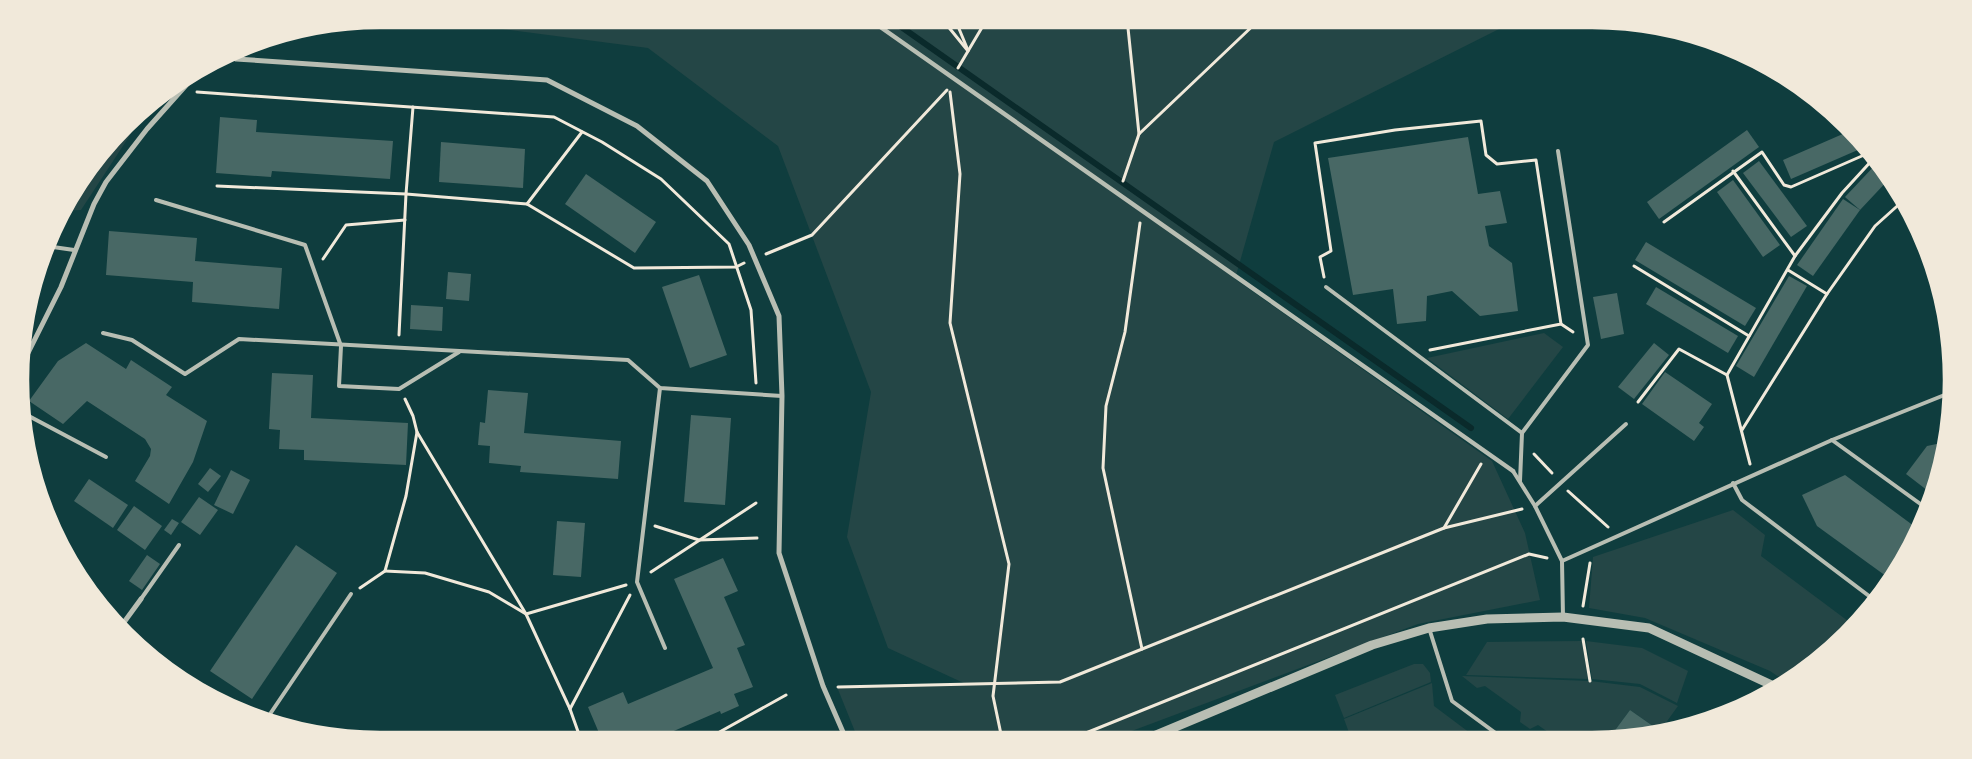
<svg xmlns="http://www.w3.org/2000/svg" width="1972" height="759" font-family="Arial,sans-serif">
<style>
.green{fill:#244646}
.lines{fill:none;stroke-linecap:round;stroke-linejoin:round}
.stream{stroke:#0a2a2b;stroke-width:6}
.building{fill:#486865}
.path{stroke:#f1e9da;stroke-width:3}
.service{stroke:#b8beb3;stroke-width:4}
.pedestrian{stroke:#b8beb3;stroke-width:4.5}
.minor{stroke:#b8beb3;stroke-width:5}
.tertiary{stroke:#b8beb3;stroke-width:9}
.rim{fill:none;stroke:#f1e9da;stroke-width:2.5}
</style>
<rect width="100%" height="100%" fill="#0f3d3e"/>
<g class="green">
<polygon points="425,19 1519,19 1274,142 1235,279 1492,461 1525,533 1540,600 1418,624 1113,738 858,739 837,687 968,685 888,648 847,537 871,392 778,146 648,48"/>
<polygon points="153,100 81,210 62,211 67,199 142,108"/>
<polygon points="1544,333 1563,347 1508,419 1427,358"/>
<polygon points="1733,510 1765,535 1761,556 1852,624 1831,651 1785,681 1770,671 1645,618 1589,608 1593,557"/>
<polygon points="1582,641 1588,679 1466,675 1487,642"/>
<polygon points="1586,641 1642,648 1688,671 1677,703 1640,684 1592,679"/>
<polygon points="1414,664 1423,664 1430,673 1431,682 1344,718 1335,695"/>
<polygon points="1462,676 1590,681 1640,687 1678,706 1660,731 1630,710 1610,737 1555,737 1538,725 1530,729 1520,722 1521,712 1485,686 1477,688"/>
<polygon points="1432,683 1434,706 1470,733 1466,738 1433,738 1425,732 1421,738 1351,738 1344,719"/>
</g>
<g class="lines">
<polyline class="stream" points="890,19 1471,428"/>
</g>
<g class="building">
<polygon points="220,117 257,120 256,132 393,141 390,179 272,171 271,177 216,173"/>
<polygon points="1747,130 1759,147 1659,219 1647,202"/>
<polygon points="1852,130 1867,146 1791,179 1783,160"/>
<polygon points="1468,137 1478,194 1500,191 1507,223 1485,226 1489,246 1512,263 1518,311 1480,316 1452,291 1427,296 1426,321 1397,324 1393,289 1353,295 1328,158"/>
<polygon points="441,142 525,149 523,188 439,182"/>
<polygon points="1759,161 1807,226 1791,237 1743,173"/>
<polygon points="1878,162 1890,178 1860,210 1845,197"/>
<polygon points="586,174 656,222 635,253 565,204"/>
<polygon points="1733,180 1780,245 1763,257 1717,192"/>
<polygon points="1843,199 1860,210 1813,276 1797,265"/>
<polygon points="109,231 197,238 195,261 282,268 279,309 192,302 193,282 106,275"/>
<polygon points="1646,242 1756,308 1745,326 1635,260"/>
<polygon points="448,272 471,274 469,301 446,299"/>
<polygon points="699,275 727,355 690,368 662,287"/>
<polygon points="1789,276 1807,286 1754,377 1736,366"/>
<polygon points="1656,287 1738,336 1728,353 1646,304"/>
<polygon points="1617,293 1624,334 1601,339 1593,297"/>
<polygon points="411,305 443,307 442,331 410,329"/>
<polygon points="86,343 126,369 131,360 172,387 166,395 207,421 193,462 169,504 135,481 150,456 151,449 145,439 87,401 63,424 29,401 58,361"/>
<polygon points="1654,343 1669,355 1634,399 1618,387"/>
<polygon points="1665,372 1712,404 1699,423 1704,427 1694,441 1642,404"/>
<polygon points="272,373 313,375 311,418 408,423 406,465 304,460 304,450 279,449 280,430 269,429"/>
<polygon points="488,390 528,393 524,433 621,441 618,479 520,472 521,466 489,463 490,446 478,445 480,422 485,423"/>
<polygon points="691,415 731,418 725,505 684,502"/>
<polygon points="1946,442 1941,473 1932,494 1906,474 1927,446"/>
<polygon points="210,468 221,476 208,492 198,484"/>
<polygon points="231,470 250,480 233,514 214,505"/>
<polygon points="1845,475 1918,529 1905,560 1890,579 1817,526 1802,495"/>
<polygon points="89,479 128,505 113,528 74,501"/>
<polygon points="199,497 218,510 200,535 181,522"/>
<polygon points="134,506 162,526 145,550 117,530"/>
<polygon points="172,519 179,523 171,535 164,530"/>
<polygon points="557,521 585,523 581,577 553,575"/>
<polygon points="296,545 337,573 252,699 210,671"/>
<polygon points="65,553 77,562 73,567"/>
<polygon points="147,555 160,564 142,590 129,581"/>
<polygon points="723,558 738,591 724,597 745,645 737,648 753,687 734,694 739,706 721,714 720,711 653,740 602,740 588,707 623,692 628,704 713,668 674,579"/>
<polygon points="1630,710 1660,731 1640,737 1610,737"/>
<polygon points="771,732 774,739 756,739"/>
</g>
<g class="lines">
<g class="path">
<polyline points="942,19 968,51"/>
<polyline points="955,19 967,48"/>
<polyline points="958,68 987,19"/>
<polyline points="197,92 554,117 602,142 661,179 729,244 751,310 756,383"/>
<polyline points="950,92 960,174 950,323 1009,564 993,696 1002,739"/>
<polyline points="1139,134 1260,19"/>
<polyline points="1733,171 1795,256"/>
<polyline points="1123,181 1139,134 1128,28 1123,19"/>
<polyline points="217,186 406,194 527,204 582,132"/>
<polyline points="527,204 634,268 736,267 744,263"/>
<polyline points="1664,222 1762,152 1784,185 1791,187 1871,152"/>
<polyline points="1140,223 1125,332 1106,406 1103,468 1142,649"/>
<polyline points="766,254 812,235 947,90"/>
<polyline points="323,259 346,225 405,220"/>
<polyline points="1634,266 1749,336"/>
<polyline points="1788,270 1827,294"/>
<polyline points="1324,277 1320,257 1331,251 1315,143 1395,130 1481,121 1486,155 1497,164 1536,160 1561,324 1430,350"/>
<polyline points="1561,324 1573,332"/>
<polyline points="399,335 406,194 413,107"/>
<polyline points="1638,402 1679,349 1727,375"/>
<polyline points="1742,430 1827,294 1875,226 1905,199"/>
<polyline points="417,432 526,614 626,585"/>
<polyline points="1534,454 1552,473"/>
<polyline points="1750,464 1727,375 1795,256 1842,193 1875,157"/>
<polyline points="1568,491 1608,527"/>
<polyline points="655,526 699,540 757,538"/>
<polyline points="1444,528 1481,464"/>
<polyline points="385,571 425,573 489,592 526,614 570,709"/>
<polyline points="651,572 756,503"/>
<polyline points="360,588 385,571 406,496 417,432 413,416 405,399"/>
<polyline points="1583,606 1590,563"/>
<polyline points="1583,639 1590,681"/>
<polyline points="838,687 1060,682 1444,528 1522,509"/>
<polyline points="707,739 786,695"/>
<polyline points="1071,739 1529,554 1547,558"/>
<polyline points="581,740 570,709 630,595"/>
</g>
<g class="service">
<polyline points="156,200 305,245 341,346 339,386 399,389 459,352"/>
<polyline points="46,246 74,250"/>
<polyline points="1326,287 1522,433"/>
<polyline points="103,333 132,340 185,374 239,339 628,360 660,388 782,396"/>
<polyline points="660,388 637,582 665,648"/>
<polyline points="25,414 106,457"/>
<polyline points="1832,440 1926,508"/>
<polyline points="1513,471 1535,506 1562,561 1563,617"/>
<polyline points="1520,481 1522,433 1588,345 1558,151"/>
<polyline points="1733,483 1742,500 1873,599"/>
<polyline points="1535,506 1626,424"/>
<polyline points="1562,561 1832,440 1952,392"/>
<polyline points="141,599 179,545"/>
<polyline points="1429,628 1452,701 1501,737"/>
<polyline points="145,650 232,708"/>
<polyline points="266,720 351,594"/>
</g>
<polyline class="pedestrian" points="869,19 1513,471"/>
<g class="minor">
<polyline points="227,54 236,59 547,80 637,126 707,181 749,245 779,316 782,396 779,553 823,686 846,739"/>
<polyline points="23,363 61,287 94,204 106,182 147,129 205,64"/>
<polyline points="122,625 141,599"/>
</g>
<polyline class="tertiary" points="1149,738 1372,645 1429,628 1487,619 1563,617 1649,628 1776,687"/>
</g>
<path d="M0 0H1972V759H0ZM380 28H1592A352 352 0 0 1 1944 380V380A352 352 0 0 1 1592 732H380A352 352 0 0 1 28 380V380A352 352 0 0 1 380 28Z" fill="#f1e9da" fill-rule="evenodd"/>
<path class="rim" d="M380 28H1592A352 352 0 0 1 1944 380V380A352 352 0 0 1 1592 732H380A352 352 0 0 1 28 380V380A352 352 0 0 1 380 28Z"/>
</svg>
